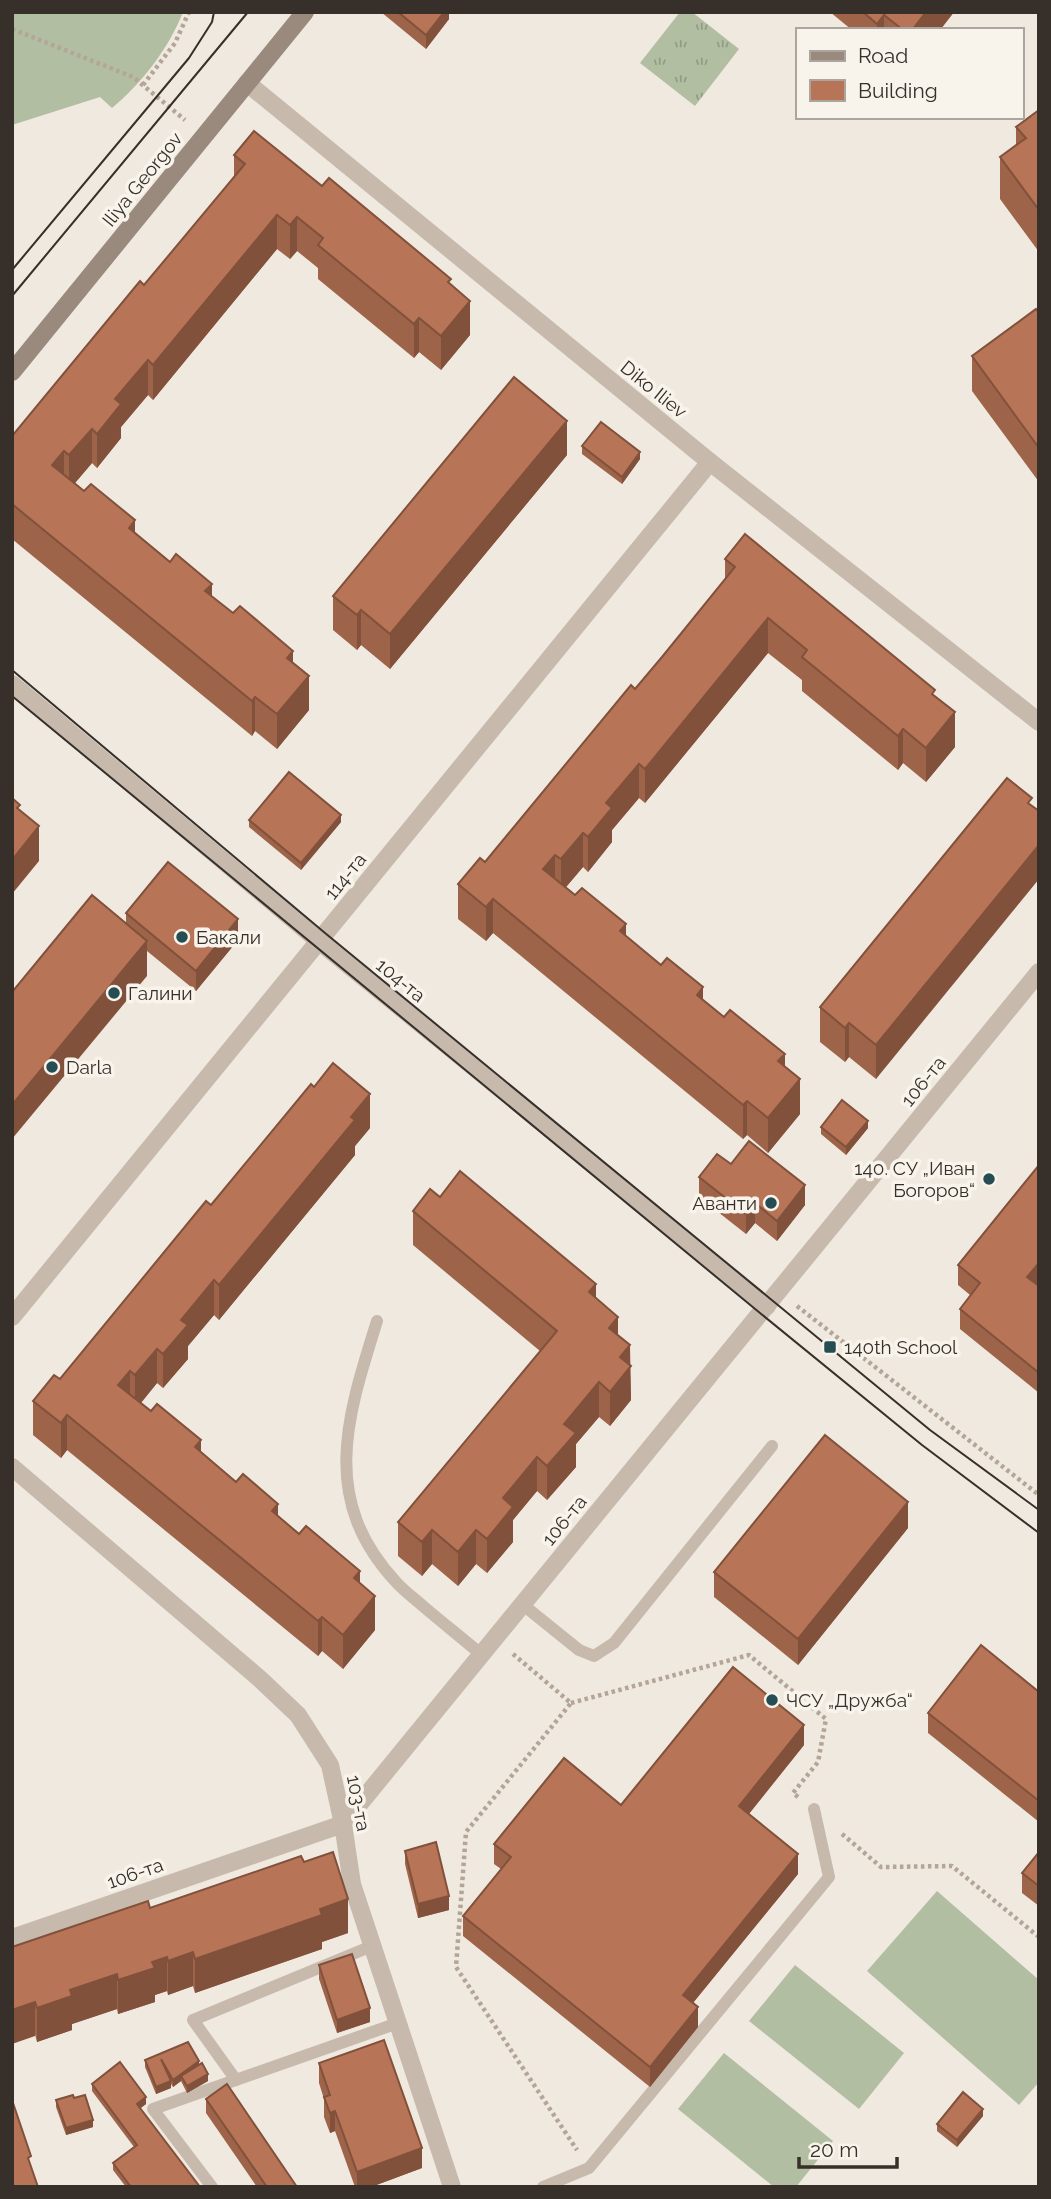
<svg xmlns="http://www.w3.org/2000/svg" width="1051" height="2199" font-family="Raleway,sans-serif">
<style>
.grass{fill:#b2bea1}
.park{fill:url(#park-tufts)}
.lines{fill:none;stroke-linecap:round;stroke-linejoin:round}
.path{stroke:#b3a597;stroke-width:4.5;stroke-dasharray:3.5 3.5;stroke-linecap:butt}
.lane{stroke:#c7baad;stroke-width:12}
.street{stroke:#c7baad;stroke-width:18}
.secondary{stroke:#9a8a7e;stroke-width:18}
.tram{stroke:#362f2a;stroke-width:2}
.wall{fill:#9e644a}
.shaded-wall{fill:#81513c}
.building{fill:#b87456;stroke:#81513c;stroke-width:2}
.poi-dot{fill:#254d53;stroke:#f8f3eb;stroke-width:2.5}
.labels{text-anchor:middle;dominant-baseline:central;stroke-width:7;stroke-linejoin:round;paint-order:stroke}
.street-label{font-size:19px;fill:#362f2a;stroke:#f8f3eb}
.poi-label{font-size:19px;fill:#362f2a;stroke:#f8f3eb;text-anchor:start}
</style>
<defs>
<pattern id="park-tufts" width="24" height="20" patternUnits="userSpaceOnUse" patternTransform="scale(1.75)"><rect width="24" height="20" fill="#b2bea1"/><path d="M3 7l-1-3M5 7V3M7 7l1-3M15 17l-1-3M17 17v-4M19 17l1-3" fill="none" stroke="#929b83"/></pattern>
</defs>
<rect width="100%" height="100%" fill="#f0e9df"/>
<g class="grass">
<path d="M 12,12 L 183,12 C 169,48 142,83 112,108 L 100,97 L 12,125 Z"/>
<polygon points="937,1891 1039,1980 1039,2082 1019,2105 867,1971"/>
<polygon points="795,1965 904,2053 859,2109 749,2021"/>
<polygon points="724,2053 833,2141 796,2187 774,2187 678,2109"/>
</g>
<polygon class="park" points="680,12 692,12 739,49 695,106 640,63"/>
<g class="lines">
<g class="path">
<polyline points="12,29 133,77 185,120"/>
<polyline points="143,85 175,43 189,12"/>
<polyline points="797,1306 1039,1495"/>
<polyline points="513,1654 571,1703 466,1832 456,1967 577,2150"/>
<polyline points="571,1703 749,1655 826,1719 818,1762 793,1793 798,1797"/>
<polyline points="842,1834 881,1867 952,1866 1039,1937"/>
</g>
<g class="lane">
<path d="M 377,1321 C 347,1417 319,1499 396,1582 C 404,1591 415,1599 424,1607 C 443,1623 463,1639 482,1655"/>
<polyline points="522,1604 579,1650 594,1656 614,1643 772,1446"/>
<polyline points="236,2080 193,2020 372,1946"/>
<polyline points="212,2187 153,2109 398,2023"/>
<polyline points="543,2187 589,2168 829,1877 814,1809"/>
</g>
<g class="street">
<polyline points="247,83 710,462 1039,722"/>
<polyline points="12,684 319,941 767,1306"/>
<polyline points="12,1317 710,462"/>
<polyline points="12,1467 260,1679 298,1715 330,1765 343,1824 352,1884 452,2187"/>
<polyline points="12,1938 343,1824 1039,972"/>
</g>
<polyline class="secondary" points="12,372 305,12"/>
<g class="tram">
<polyline points="12,270 189,58 212,22 214,12"/>
<polyline points="12,296 248,12"/>
<polyline points="12,670 325,933 930,1430 1039,1510"/>
<polyline points="12,696 760,1313 922,1445 1039,1533"/>
</g>
</g>
<g class="wall">
<polygon points="381,12 449,12 449,19 426,49"/>
<polygon points="830,12 954,12 940,30 852,30"/>
<polygon points="1039,110 1039,252 1000,199 1000,157 1016,145 1016,127"/>
<polygon points="234,155 322,186 451,285 470,335 441,370 419,352 414,358 318,279 318,268 297,251 290,259 277,249 153,400 148,395 121,427 121,438 97,468 92,463 75,483 293,663 309,710 277,749 255,731 252,736 12,539 12,436 144,285 234,177"/>
<polygon points="1039,313 1039,482 972,391 972,356"/>
<polygon points="582,446 640,459 622,484 582,454"/>
<polygon points="567,455 390,669 361,645 357,650 333,630 333,596"/>
<polygon points="725,559 935,697 955,747 926,782 903,763 898,770 802,691 802,680 768,653 645,803 639,798 612,830 612,842 588,872 583,867 566,887 785,1067 800,1114 768,1153 747,1135 743,1139 493,933 486,941 458,919 458,884 485,862 635,689 725,580"/>
<polygon points="1007,778 876,1079 849,1057 845,1062 820,1042 820,1007"/>
<polygon points="249,820 341,822 301,870 249,827"/>
<polygon points="126,913 238,940 196,991 147,951 147,976 126,923"/>
<polygon points="821,1127 868,1128 846,1155 821,1134"/>
<polygon points="370,1128 355,1146 355,1155 219,1320 214,1315 188,1346 188,1359 163,1388 157,1383 141,1403 360,1583 375,1630 343,1669 322,1651 318,1656 67,1450 61,1458 33,1435 33,1401 60,1379 211,1205"/>
<polygon points="731,1164 805,1205 777,1241 755,1223 746,1234 699,1197 699,1177"/>
<polygon points="440,1197 596,1298 618,1336 630,1365 631,1400 610,1426 599,1417 576,1444 576,1467 547,1500 537,1491 513,1520 513,1542 487,1573 476,1564 458,1586 432,1564 422,1576 398,1556 398,1522 540,1351 413,1245 413,1211"/>
<polygon points="958,1265 1037,1285 1039,1286 1039,1393 960,1329 960,1309 970,1295 958,1285"/>
<polygon points="908,1528 798,1665 714,1597 714,1572"/>
<polygon points="1039,1692 1039,1822 928,1733 928,1713"/>
<polygon points="804,1745 749,1814 798,1874 693,2003 698,2027 650,2087 463,1936 463,1916 501,1869 494,1864 494,1844 621,1805"/>
<polygon points="405,1851 449,1910 418,1918 405,1864"/>
<polygon points="1039,1852 1039,1906 1022,1893 1022,1873"/>
<polygon points="304,1862 348,1933 322,1942 322,1949 195,1993 193,1986 168,1995 167,1991 155,1995 155,2002 118,2014 117,2009 72,2024 72,2030 37,2042 12,1947 150,1908"/>
<polygon points="319,1965 370,2022 337,2033 319,1979"/>
<polygon points="145,2060 199,2065 208,2081 187,2093 181,2081 173,2087 171,2084 171,2088 156,2094 145,2067"/>
<polygon points="319,2063 422,2168 371,2187 355,2187 335,2131 330,2133 324,2117 324,2099 319,2083"/>
<polygon points="92,2084 146,2104 140,2108 200,2187 126,2187 113,2170 113,2163 134,2147 92,2091"/>
<polygon points="206,2099 297,2187 257,2187 206,2113"/>
<polygon points="56,2100 93,2127 66,2135 56,2107"/>
<polygon points="983,2116 957,2147 937,2131 937,2124"/>
</g>
<g class="shaded-wall">
<polygon points="444,12 449,12 449,19 426,49 426,35"/>
<polygon points="926,12 954,12 940,30 912,30"/>
<polygon points="884,15 884,30 877,30 877,24"/>
<polygon points="277,215 277,249 153,400 153,365"/>
<polygon points="297,217 297,251 290,259 290,225"/>
<polygon points="470,301 470,335 441,370 441,336"/>
<polygon points="419,318 419,352 414,358 414,324"/>
<polygon points="148,360 148,395 121,427 121,438 97,468 97,434 115,399"/>
<polygon points="567,421 567,455 390,669 390,634"/>
<polygon points="92,429 92,463 69,490 69,455"/>
<polygon points="64,451 64,485 52,465"/>
<polygon points="640,452 640,459 622,484 622,477"/>
<polygon points="135,520 135,554 129,528"/>
<polygon points="212,584 212,618 205,591"/>
<polygon points="361,610 361,645 357,650 357,615"/>
<polygon points="768,618 768,653 645,803 645,769"/>
<polygon points="293,651 293,685 287,658"/>
<polygon points="309,676 309,710 277,749 277,714"/>
<polygon points="255,697 255,731 252,736 252,701"/>
<polygon points="955,712 955,747 926,782 926,748"/>
<polygon points="903,729 903,763 898,770 898,736"/>
<polygon points="639,764 639,798 612,830 612,842 588,872 588,837 606,803"/>
<polygon points="341,815 341,822 301,870 301,863"/>
<polygon points="39,826 39,861 12,894 12,860"/>
<polygon points="583,833 583,867 561,893 561,859"/>
<polygon points="1039,845 1039,879 876,1079 876,1045"/>
<polygon points="555,855 555,889 543,869"/>
<polygon points="493,899 493,933 486,941 486,907"/>
<polygon points="238,919 238,940 196,991 196,971"/>
<polygon points="626,924 626,958 620,931"/>
<polygon points="147,941 147,976 12,1139 12,1105"/>
<polygon points="703,987 703,1021 697,995"/>
<polygon points="849,1023 849,1057 845,1062 845,1028"/>
<polygon points="785,1054 785,1089 778,1061"/>
<polygon points="800,1079 800,1114 768,1153 768,1118"/>
<polygon points="370,1094 370,1128 355,1146 355,1155 219,1320 219,1285 351,1117"/>
<polygon points="747,1101 747,1135 743,1139 743,1105"/>
<polygon points="868,1121 868,1128 846,1155 846,1147"/>
<polygon points="805,1185 805,1205 777,1241 777,1221"/>
<polygon points="755,1203 755,1223 746,1234 746,1214"/>
<polygon points="1039,1263 1039,1283 1027,1297 1027,1277"/>
<polygon points="214,1280 214,1315 188,1346 188,1359 163,1388 163,1354 181,1320"/>
<polygon points="596,1284 596,1318 589,1292"/>
<polygon points="618,1317 618,1351 609,1328"/>
<polygon points="630,1345 631,1400 610,1426 610,1392 620,1357"/>
<polygon points="157,1349 157,1383 135,1410 135,1375"/>
<polygon points="130,1371 130,1406 118,1385"/>
<polygon points="599,1382 599,1417 576,1444 576,1467 547,1500 547,1466 564,1424"/>
<polygon points="67,1415 67,1450 61,1458 61,1423"/>
<polygon points="201,1440 201,1474 195,1447"/>
<polygon points="537,1457 537,1491 513,1520 513,1542 487,1573 487,1539 503,1498"/>
<polygon points="908,1502 908,1528 798,1665 798,1639"/>
<polygon points="278,1504 278,1538 272,1511"/>
<polygon points="432,1530 432,1564 422,1576 422,1542"/>
<polygon points="476,1530 476,1564 458,1586 458,1552"/>
<polygon points="360,1571 360,1605 354,1578"/>
<polygon points="375,1596 375,1630 343,1669 343,1635"/>
<polygon points="322,1617 322,1651 318,1656 318,1621"/>
<polygon points="804,1725 804,1745 739,1826 739,1806"/>
<polygon points="798,1854 798,1874 683,2015 683,1995"/>
<polygon points="449,1896 449,1910 418,1918 418,1904"/>
<polygon points="348,1899 348,1933 322,1942 322,1949 195,1993 195,1959 320,1909"/>
<polygon points="193,1952 193,1986 168,1995 168,1961"/>
<polygon points="167,1957 167,1991 155,1995 155,2002 118,2014 118,1980 152,1962"/>
<polygon points="117,1974 117,2009 72,2024 72,2030 37,2042 37,2008 70,1990"/>
<polygon points="35,2002 35,2036 12,2044 12,2010"/>
<polygon points="698,2007 698,2027 650,2087 650,2067"/>
<polygon points="370,2008 370,2022 337,2033 337,2020"/>
<polygon points="199,2061 199,2068 181,2076 181,2081 173,2087 173,2080"/>
<polygon points="208,2074 208,2081 187,2093 187,2086"/>
<polygon points="171,2081 171,2088 156,2094 156,2087"/>
<polygon points="146,2097 146,2104 137,2111 137,2104"/>
<polygon points="983,2109 983,2116 957,2147 957,2140"/>
<polygon points="335,2111 335,2131 330,2133 330,2113"/>
<polygon points="93,2120 93,2127 66,2135 66,2128"/>
<polygon points="422,2148 422,2168 371,2187 357,2187 357,2172"/>
</g>
<g class="building">
<polygon points="398,12 444,12 426,35"/>
<polygon points="863,12 926,12 912,30 903,30 884,15 877,24"/>
<polygon points="1039,110 1039,210 1000,157 1026,138 1016,127"/>
<polygon points="254,131 322,186 329,178 451,279 448,282 470,301 441,336 419,318 414,324 318,245 323,238 297,217 290,225 277,215 153,365 148,360 115,399 121,404 97,434 92,429 69,455 64,451 52,465 84,491 91,484 135,520 129,528 170,562 176,554 212,584 205,591 233,613 240,606 293,651 287,658 309,676 277,714 255,697 252,701 12,504 12,436 140,281 144,285 245,164 234,155"/>
<polygon points="1036,309 1039,313 1039,448 972,356"/>
<polygon points="514,377 567,421 390,634 361,610 357,615 333,596"/>
<polygon points="601,422 640,452 622,477 582,446"/>
<polygon points="745,534 935,690 932,694 955,712 926,748 903,729 898,736 802,657 807,650 768,618 645,769 639,764 606,803 612,808 588,837 583,833 561,859 555,855 543,869 575,895 582,888 626,924 620,931 661,965 667,958 703,987 697,995 724,1017 730,1010 785,1054 778,1061 800,1079 768,1118 747,1101 743,1105 493,899 486,907 458,884 480,858 485,862 631,685 635,689 662,657 735,567 725,559"/>
<polygon points="289,772 341,815 301,863 249,820"/>
<polygon points="1007,778 1032,798 1028,803 1039,811 1039,845 876,1045 849,1023 845,1028 820,1007"/>
<polygon points="12,798 20,805 17,808 39,826 12,860"/>
<polygon points="168,862 238,919 196,971 126,913"/>
<polygon points="92,895 147,941 12,1105 12,992"/>
<polygon points="333,1063 370,1094 351,1117 355,1120 219,1285 214,1280 181,1320 188,1325 163,1354 157,1349 135,1375 130,1371 118,1385 151,1411 157,1404 201,1440 195,1447 236,1482 243,1474 278,1504 272,1511 299,1534 306,1526 360,1571 354,1578 375,1596 343,1635 322,1617 318,1621 67,1415 61,1423 33,1401 54,1375 60,1379 206,1201 211,1205 311,1084 314,1087"/>
<polygon points="842,1100 868,1121 846,1147 821,1127"/>
<polygon points="749,1141 805,1185 777,1221 755,1203 746,1214 699,1177 717,1154 731,1164"/>
<polygon points="1039,1165 1039,1263 1027,1277 1039,1286 1039,1373 960,1309 980,1283 958,1265"/>
<polygon points="460,1171 596,1284 589,1292 618,1317 609,1328 630,1345 620,1357 631,1366 610,1392 599,1382 564,1424 576,1433 547,1466 537,1457 503,1498 513,1507 487,1539 476,1530 458,1552 432,1530 422,1542 398,1522 557,1331 413,1211 430,1189 440,1197"/>
<polygon points="825,1435 908,1502 798,1639 714,1572"/>
<polygon points="981,1645 1039,1692 1039,1801 928,1713"/>
<polygon points="733,1667 804,1725 739,1806 798,1854 683,1995 698,2007 650,2067 463,1916 511,1857 494,1844 564,1758 621,1805"/>
<polygon points="436,1842 449,1896 418,1904 405,1851"/>
<polygon points="333,1852 348,1899 320,1909 322,1915 195,1959 193,1952 168,1961 167,1957 152,1962 155,1968 118,1980 117,1974 70,1990 72,1996 37,2008 35,2002 12,2010 12,1947 148,1901 150,1908 301,1856 304,1862"/>
<polygon points="1039,1852 1039,1886 1022,1873"/>
<polygon points="352,1954 370,2008 337,2020 319,1965"/>
<polygon points="384,2040 422,2148 357,2172 335,2111 330,2113 324,2097 330,2095 319,2063"/>
<polygon points="188,2042 199,2061 173,2080 161,2059 171,2081 156,2087 145,2060"/>
<polygon points="120,2062 146,2097 137,2104 200,2187 131,2187 113,2163 137,2145 92,2084"/>
<polygon points="202,2063 208,2074 187,2086 181,2076"/>
<polygon points="227,2084 297,2187 267,2187 206,2099"/>
<polygon points="963,2092 983,2109 957,2140 937,2124"/>
<polygon points="73,2095 74,2098 85,2095 93,2120 66,2128 56,2100"/>
<polygon points="12,2100 31,2156 28,2158 38,2187 12,2187"/>
</g>
<g class="poi-dot">
<circle cx="182" cy="937" r="7"/>
<circle cx="114" cy="993" r="7"/>
<circle cx="52" cy="1067" r="7"/>
<circle cx="989" cy="1179" r="7"/>
<circle cx="771" cy="1203" r="7"/>
<rect x="823" y="1340" width="14" height="14" rx="3.5"/>
<circle cx="772" cy="1700" r="7"/>
</g>
<g class="labels">
<g class="street-label">
<text transform="translate(142 179) rotate(-51)">Iliya Georgov</text>
<text transform="translate(654 389) rotate(39)">Diko Iliev</text>
<text transform="translate(345 876) rotate(-51)">114-та</text>
<text transform="translate(401 980) rotate(39)">104-та</text>
<text transform="translate(923 1081) rotate(-51)">106-та</text>
<text transform="translate(564 1520) rotate(-51)">106-та</text>
<text transform="translate(359 1803) rotate(79)">103-та</text>
<text transform="translate(135 1873) rotate(-19)">106-та</text>
</g>
<g class="poi-label">
<text x="196" y="937">Бакали</text>
<text x="128" y="993">Галини</text>
<text x="66" y="1067">Darla</text>
<text x="975" y="1168" text-anchor="end">140. СУ „Иван<tspan x="975" dy="22">Богоров“</tspan></text>
<text x="757" y="1203" text-anchor="end">Аванти</text>
<text x="844" y="1347">140th School</text>
<text x="786" y="1700">ЧСУ „Дружба“</text>
</g>
</g>
<rect width="1051" height="2199" fill="none" stroke="#362f2a" stroke-width="28"/>
<rect x="796" y="28" width="228" height="91" fill="#f8f3eb" stroke="#aaa59e" stroke-width="2"/>
<rect x="810" y="51" width="35" height="10" fill="#9a8a7e" stroke="#aaa59e" stroke-width="2"/>
<text x="858" y="63" font-size="21" fill="#362f2a">Road</text>
<rect x="810" y="80" width="35" height="21" fill="#b87456" stroke="#aaa59e" stroke-width="2"/>
<text x="858" y="98" font-size="21" fill="#362f2a">Building</text>
<path d="M799 2157v10h98v-10" fill="none" stroke="#362f2a" stroke-width="3.5"/>
<text x="810" y="2157" font-size="21" fill="#362f2a" stroke="#f8f3eb" stroke-width="5" paint-order="stroke">20 m</text>
</svg>
